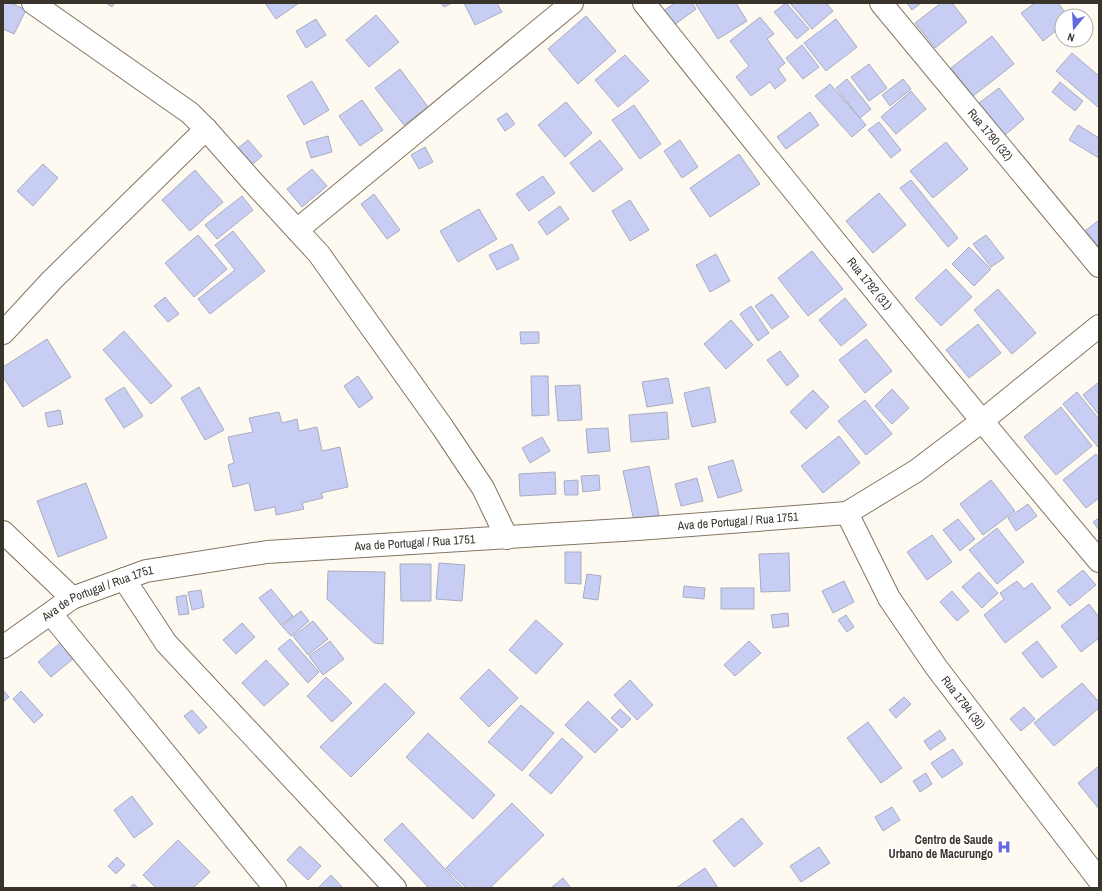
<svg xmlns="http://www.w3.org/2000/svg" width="1102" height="891" font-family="'Archivo Narrow',sans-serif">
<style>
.building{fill:#c8cef3;stroke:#a8acc1}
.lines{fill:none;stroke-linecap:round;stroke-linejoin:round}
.street-casing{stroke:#827663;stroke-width:24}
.street{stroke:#fff;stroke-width:22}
.labels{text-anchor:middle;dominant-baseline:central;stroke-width:3;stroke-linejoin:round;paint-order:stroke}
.street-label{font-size:12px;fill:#38332b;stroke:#fff}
.poi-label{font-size:12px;font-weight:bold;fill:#38332b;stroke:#fff;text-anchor:end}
</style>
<rect width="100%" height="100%" fill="#fffaf1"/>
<g class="building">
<polygon points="3,3 11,3 26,10 14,34 3,29"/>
<polygon points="106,3 115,3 112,7"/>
<polygon points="265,3 299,3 276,19"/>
<polygon points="441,3 452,3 444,7"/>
<polygon points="464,3 497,3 502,12 475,25"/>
<polygon points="675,3 692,3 696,9 670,28 659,14"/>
<polygon points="695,3 736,3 747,21 718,39"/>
<polygon points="786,3 809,29 797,39 774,12"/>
<polygon points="790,3 826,3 833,11 812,29"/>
<polygon points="907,3 921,3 912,10"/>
<polygon points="941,3 952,3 967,22 935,48 915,23"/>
<polygon points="1035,3 1058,3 1068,16 1062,16 1062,26 1043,41 1021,13"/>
<polygon points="376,15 399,42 369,67 346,40"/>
<polygon points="586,16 616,51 578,84 548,49"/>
<polygon points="760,17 774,34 767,39 785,63 778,69 786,80 775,89 770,82 751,96 736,77 749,66 730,41"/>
<polygon points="316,19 326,35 306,48 296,31"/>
<polygon points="836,19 857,47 826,71 804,43"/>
<polygon points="992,36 1014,64 973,96 951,68"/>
<polygon points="802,45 819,67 803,79 786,58"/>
<polygon points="1072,53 1099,76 1099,106 1098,107 1056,71"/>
<polygon points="625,55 649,81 618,107 595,80"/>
<polygon points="869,64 887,88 869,101 851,77"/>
<polygon points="400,69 428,107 404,125 375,88"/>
<polygon points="847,79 871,109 860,118 836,88"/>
<polygon points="903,79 911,89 890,106 882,95"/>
<polygon points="312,81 329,110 304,125 287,96"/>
<polygon points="1060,82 1083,101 1075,111 1052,92"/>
<polygon points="830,84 866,125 852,137 815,96"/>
<polygon points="999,88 1024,119 1005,135 979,103"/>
<polygon points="911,91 926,109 896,134 881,117"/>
<polygon points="362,100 383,130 360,146 339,116"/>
<polygon points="566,102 592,133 565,157 538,125"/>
<polygon points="634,105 661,144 640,159 612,120"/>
<polygon points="810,112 819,125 786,149 777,137"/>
<polygon points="507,113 515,124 505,131 497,119"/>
<polygon points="879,122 901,150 891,158 868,130"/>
<polygon points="1078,125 1099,138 1099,158 1069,140"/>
<polygon points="328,136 332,152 311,158 306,142"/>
<polygon points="248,140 262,156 246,170 232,153"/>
<polygon points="600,140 623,169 593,192 570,163"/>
<polygon points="680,140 698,167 682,178 664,151"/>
<polygon points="946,142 968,169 933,198 910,171"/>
<polygon points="425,147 433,162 419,169 411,155"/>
<polygon points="739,154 760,184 710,217 690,188"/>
<polygon points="43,164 58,178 33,206 17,191"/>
<polygon points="312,169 327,186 302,207 287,189"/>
<polygon points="195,170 223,202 190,231 162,200"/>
<polygon points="543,176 555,193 529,211 516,194"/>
<polygon points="911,180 958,238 948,247 900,188"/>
<polygon points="879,193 906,225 873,253 846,221"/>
<polygon points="374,194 400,230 387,239 361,204"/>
<polygon points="242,196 253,210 217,239 205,225"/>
<polygon points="630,200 649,230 630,241 612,211"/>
<polygon points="560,206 569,219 547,235 538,222"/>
<polygon points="479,209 497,239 458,262 440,231"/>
<polygon points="1099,220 1099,247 1085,231"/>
<polygon points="233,231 265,271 210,314 198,299 235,270 215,245"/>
<polygon points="198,235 227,269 194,297 165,263"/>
<polygon points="986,235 1004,258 991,267 973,244"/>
<polygon points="512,244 519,259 497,270 489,255"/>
<polygon points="969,247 991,269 974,286 952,264"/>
<polygon points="812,251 843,289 808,316 778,278"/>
<polygon points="716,254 730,281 710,292 696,265"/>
<polygon points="946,269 972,297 941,326 915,298"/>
<polygon points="998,289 1036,333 1012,354 974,310"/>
<polygon points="772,294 789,317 772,329 755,306"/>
<polygon points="165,297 179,314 168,322 154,306"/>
<polygon points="845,298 867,325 841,346 819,320"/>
<polygon points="751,306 769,333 758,341 740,314"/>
<polygon points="731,320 753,345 726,369 704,344"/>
<polygon points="978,324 1001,353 969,378 946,350"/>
<polygon points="124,331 172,386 151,404 103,350"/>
<polygon points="520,332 539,332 539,343 521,344"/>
<polygon points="47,339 71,377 23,407 3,377 3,367"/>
<polygon points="866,339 892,371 865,393 839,360"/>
<polygon points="780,351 799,376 787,386 767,360"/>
<polygon points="358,376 373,398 359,408 344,386"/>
<polygon points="531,376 548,376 549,415 532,416"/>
<polygon points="668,378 673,403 647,407 642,382"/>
<polygon points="1099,382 1099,415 1083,395"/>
<polygon points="580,385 582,420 558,421 555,386"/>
<polygon points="124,387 143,416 124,428 105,399"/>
<polygon points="199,387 224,430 205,440 181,398"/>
<polygon points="709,387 716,422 692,427 684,393"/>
<polygon points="892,389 909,408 892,424 875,406"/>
<polygon points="813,390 829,407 806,429 790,412"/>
<polygon points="1077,392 1099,419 1099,446 1098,447 1063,404"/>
<polygon points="865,400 892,434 866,455 838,421"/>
<polygon points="1061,407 1092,446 1056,475 1024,437"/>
<polygon points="60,410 63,424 48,427 45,413"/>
<polygon points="279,412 282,423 297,419 299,431 317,427 322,451 340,447 348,487 321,493 323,498 302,503 304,509 276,515 275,507 255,511 249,483 233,487 228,465 234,463 228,437 253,432 249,418"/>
<polygon points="667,412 669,439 631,442 629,415"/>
<polygon points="608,428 610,451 588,453 586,429"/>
<polygon points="839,436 860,463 823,493 801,466"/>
<polygon points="542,437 550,451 530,463 522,448"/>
<polygon points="1096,454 1099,458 1099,498 1086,508 1063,480"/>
<polygon points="733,460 742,491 718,498 708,467"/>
<polygon points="649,466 659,515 634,521 623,471"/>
<polygon points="555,472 556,494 520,496 519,474"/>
<polygon points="599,475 600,490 583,492 581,476"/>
<polygon points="697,478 703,501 681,506 675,484"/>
<polygon points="578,480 578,495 565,495 564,481"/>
<polygon points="991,480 1015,511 983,535 960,504"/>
<polygon points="86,483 107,538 58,557 37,501"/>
<polygon points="1028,504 1037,516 1016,531 1008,518"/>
<polygon points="1099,518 1099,530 1093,522"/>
<polygon points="958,519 975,539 960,551 943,530"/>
<polygon points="997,528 1024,562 997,584 969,550"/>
<polygon points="932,535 952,562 927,580 907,552"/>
<polygon points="565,552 581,552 581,584 565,583"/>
<polygon points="789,553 790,591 761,592 759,554"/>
<polygon points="439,563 465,565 462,601 436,599"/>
<polygon points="400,564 431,564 431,601 401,601"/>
<polygon points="1083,570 1096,585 1070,606 1057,591"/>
<polygon points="328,571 385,572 383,644 374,643 327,599"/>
<polygon points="979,572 998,593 982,608 962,587"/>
<polygon points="587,574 601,576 598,600 583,598"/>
<polygon points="844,581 854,602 833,613 822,591"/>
<polygon points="1017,581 1024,589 1032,583 1051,608 1005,643 984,615 1004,599 1000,593"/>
<polygon points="684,586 705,588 704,599 683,597"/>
<rect x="721" y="588" width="33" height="21"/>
<polygon points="271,589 293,616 281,625 259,598"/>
<polygon points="201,590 204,607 192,610 188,592"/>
<polygon points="952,591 969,611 957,621 940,602"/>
<polygon points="186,595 189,614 179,615 176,597"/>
<polygon points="1089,604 1099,617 1099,638 1081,652 1061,626"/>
<polygon points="301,611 309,621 291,636 282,626"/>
<polygon points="788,613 789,626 773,628 771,615"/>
<polygon points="846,615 854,627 847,632 838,620"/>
<polygon points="536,620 563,644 536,674 509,650"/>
<polygon points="313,621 328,639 308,655 293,636"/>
<polygon points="242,623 255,637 236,654 223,640"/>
<polygon points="66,638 79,654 51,677 38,662"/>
<polygon points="290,639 319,672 308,683 278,649"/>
<polygon points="330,641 344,659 323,675 309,656"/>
<polygon points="749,641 761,653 735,676 724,665"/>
<polygon points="1037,641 1057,667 1042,678 1022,653"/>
<polygon points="266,660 289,684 264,706 242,683"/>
<polygon points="489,669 518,698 489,727 460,698"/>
<polygon points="326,677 352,703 332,722 307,696"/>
<polygon points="630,680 653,705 637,720 614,695"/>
<polygon points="385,683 415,713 351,777 320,747"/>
<polygon points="1082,683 1099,702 1099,708 1054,746 1034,723"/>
<polygon points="4,691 9,697 3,702 3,692"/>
<polygon points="21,691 43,715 34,723 13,699"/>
<polygon points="904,697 911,704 896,718 889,710"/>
<polygon points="588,701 618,730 595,753 565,725"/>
<polygon points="521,705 554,733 522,771 488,742"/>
<polygon points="1024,707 1035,719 1021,731 1010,719"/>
<polygon points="620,709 631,719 622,728 611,718"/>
<polygon points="192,710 207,727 199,734 184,716"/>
<polygon points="868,722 902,768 881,783 847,738"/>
<polygon points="940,730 946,739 930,750 924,741"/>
<polygon points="428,733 495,795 473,819 406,757"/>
<polygon points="562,738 583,757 551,794 529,775"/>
<polygon points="953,749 963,764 942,778 931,763"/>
<polygon points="1099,766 1099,809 1078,783"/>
<polygon points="926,773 932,784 920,792 913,781"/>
<polygon points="132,796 153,824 134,838 114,810"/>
<polygon points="512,803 544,835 490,888 466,888 446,868"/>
<polygon points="892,807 900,820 883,831 875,817"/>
<polygon points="742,818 763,844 734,867 713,841"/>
<polygon points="402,823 446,870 463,888 429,888 384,840"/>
<polygon points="178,840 210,872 193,888 156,888 143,875"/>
<polygon points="300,846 321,866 308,880 287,860"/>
<polygon points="819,847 830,863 801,882 790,866"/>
<polygon points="117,857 125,865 116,874 108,866"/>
<polygon points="705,868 718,888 676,888"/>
<polygon points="331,875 343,888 318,888"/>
<polygon points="563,878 571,888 551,888"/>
<polygon points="134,884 138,888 129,888"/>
</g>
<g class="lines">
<g class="street-casing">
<g id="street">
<polyline points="33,3 190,113 206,129 251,180 319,254 443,428 483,488 507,538"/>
<path id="s1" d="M 644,3 C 793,191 944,377 1099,561"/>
<path id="s2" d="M 881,3 L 1099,266"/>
<polyline points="297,230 572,3"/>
<polyline points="3,333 52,280 206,129"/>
<path id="s3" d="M 847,513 L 889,598 L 936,667 L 1099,880"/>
<polyline points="3,532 72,598"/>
<polyline points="124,579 166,643 395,888"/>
<polyline points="51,614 275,888"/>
<path id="s4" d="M 3,647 L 72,598 L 146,571 L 267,552 L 638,529 L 847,513 L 916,471 L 982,421 L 1099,326"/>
</g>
</g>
<use href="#street" class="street"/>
</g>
<defs>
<g id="hospital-bare" transform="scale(1.08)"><path d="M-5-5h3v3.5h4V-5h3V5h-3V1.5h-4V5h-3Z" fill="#6469e2" stroke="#fff" stroke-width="2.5" paint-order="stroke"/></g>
</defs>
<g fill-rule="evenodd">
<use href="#hospital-bare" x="1004" y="847"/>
</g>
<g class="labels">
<g class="street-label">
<text stroke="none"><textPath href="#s2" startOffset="171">Rua 1790 (32)</textPath></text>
<text stroke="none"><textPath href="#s1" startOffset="360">Rua 1792 (31)</textPath></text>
<text stroke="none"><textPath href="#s4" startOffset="758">Ava de Portugal / Rua 1751</textPath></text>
<text stroke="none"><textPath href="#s4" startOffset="434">Ava de Portugal / Rua 1751</textPath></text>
<text stroke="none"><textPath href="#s4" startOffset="110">Ava de Portugal / Rua 1751</textPath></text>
<text stroke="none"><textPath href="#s3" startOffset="223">Rua 1794 (30)</textPath></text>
</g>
<g class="poi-label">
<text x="993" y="840">Centro de Saude<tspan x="993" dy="14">Urbano de Macurungo</tspan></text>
</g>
</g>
<rect width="1102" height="891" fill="none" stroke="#38332b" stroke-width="8"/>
<g transform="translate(1074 28) rotate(198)"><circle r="19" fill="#ffffff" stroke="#afadaa"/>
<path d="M0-3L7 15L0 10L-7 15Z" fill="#6469e2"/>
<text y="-6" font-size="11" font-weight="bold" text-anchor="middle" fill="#38332b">N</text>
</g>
</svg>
